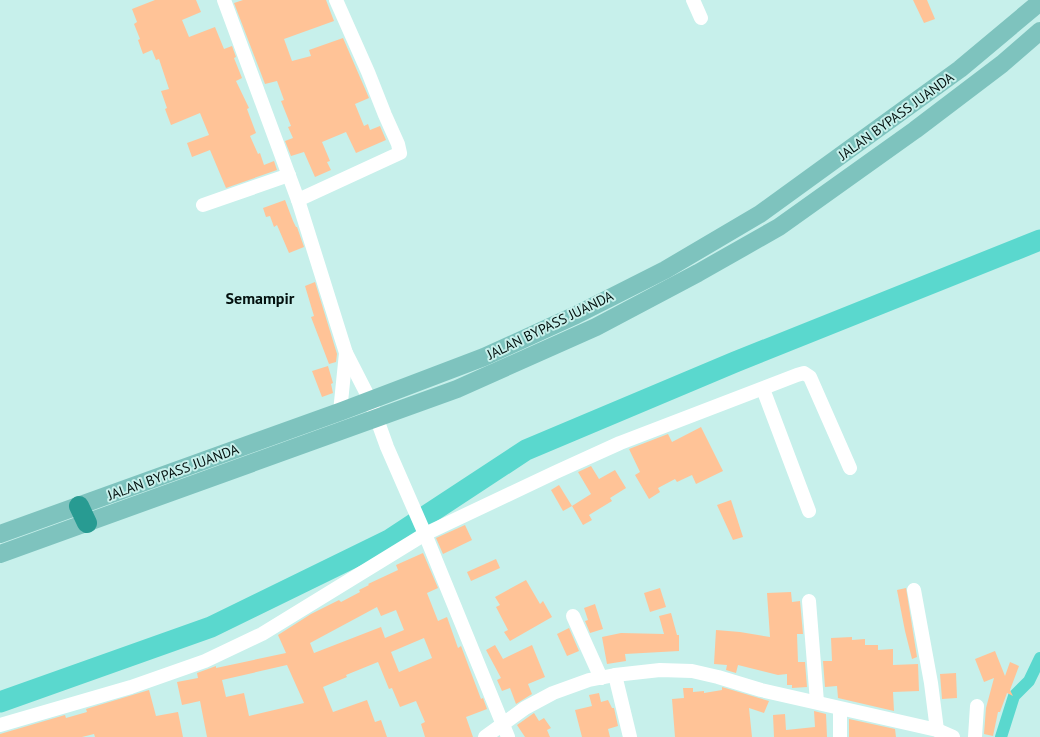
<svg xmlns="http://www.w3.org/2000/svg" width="1040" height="737" font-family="'PT Sans',sans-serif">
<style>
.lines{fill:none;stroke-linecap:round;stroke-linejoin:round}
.canal{stroke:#5ad8ce;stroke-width:12}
.river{stroke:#5ad8ce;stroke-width:21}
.building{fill:#ffc397;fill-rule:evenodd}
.minor{stroke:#fff;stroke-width:14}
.major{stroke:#7ec3be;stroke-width:18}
.highway{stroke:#289b92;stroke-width:20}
.labels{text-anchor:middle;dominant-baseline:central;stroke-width:4;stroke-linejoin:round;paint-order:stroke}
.street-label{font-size:14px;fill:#03100e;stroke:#c7f0eb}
.quarter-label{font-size:16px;font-weight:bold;fill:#03100e;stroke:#c7f0eb}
</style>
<rect width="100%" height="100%" fill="#c7f0eb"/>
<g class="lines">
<polyline class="canal" points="1001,737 1014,696 1029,681 1040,658"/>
<polyline class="river" points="0,702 211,627 389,540 526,450 735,362 1040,240"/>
</g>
<g class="building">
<polygon points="155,0 196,0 201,12 182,20 189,37 215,27 224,49 232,46 236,57 234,58 242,78 236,81 249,108 247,109 256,133 250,136 258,154 260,153 264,165 274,161 277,170 226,188 210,150 192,157 187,143 209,135 200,113 171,125 165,109 167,108 161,91 169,89 159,59 156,60 152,50 143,54 138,40 140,39 134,24 137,22 132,9"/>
<polygon points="243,0 326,0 334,21 284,39 292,61 311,56 309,50 343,38 369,98 355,104 364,126 368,124 370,130 380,126 386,140 356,153 346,132 322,142 330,161 327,162 331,170 315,177 304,152 291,156 285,141 293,138 288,127 291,126 281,101 284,100 277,81 265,84 234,3"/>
<polygon points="913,0 927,0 935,19 924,23"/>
<polygon points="285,200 293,221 296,227 297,227 304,247 289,253 277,225 274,227 270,216 266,217 263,208"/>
<polygon points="315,282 337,354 336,362 329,364 311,317 314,316 305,286"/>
<polygon points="328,366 333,383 331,384 333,393 322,397 312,371"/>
<polygon points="701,427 723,471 696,484 692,475 677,482 675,479 658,488 660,492 649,499 635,475 640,472 629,449 668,434 672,442"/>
<polygon points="591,466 599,479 615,470 626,488 610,498 612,501 589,515 592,520 583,525 572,506 591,494 578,472"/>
<polygon points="559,485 572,506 563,511 551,490"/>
<polygon points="731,500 743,537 733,540 717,505"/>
<polygon points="465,525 472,540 443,554 436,538"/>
<path d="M 423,553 L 438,588 L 427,593 L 438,621 L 447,617 L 458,648 L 461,646 L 481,699 L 483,698 L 487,709 L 466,717 L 473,737 L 425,737 L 421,724 L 425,722 L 416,701 L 400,707 L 392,688 L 389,689 L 378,662 L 346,675 L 347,677 L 323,687 L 333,712 L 367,700 L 375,722 L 381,720 L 387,737 L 207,737 L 200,701 L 182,705 L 177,682 L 198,678 L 197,673 L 216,666 L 216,668 L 286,653 L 278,635 L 311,614 L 339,600 L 341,602 L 360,592 L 359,590 L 369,585 L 368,584 L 398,570 L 396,565 ZM 377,607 L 381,616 L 396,610 L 404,630 L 385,638 L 381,627 L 314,653 L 310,643 ZM 424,638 L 432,658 L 399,672 L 391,652 ZM 287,665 L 304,703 L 249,716 L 244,693 L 226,697 L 222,680 Z"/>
<polygon points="496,559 500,568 471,581 467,572"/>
<polygon points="526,580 540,604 543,601 552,617 510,641 504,632 508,630 496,607 500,605 495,597"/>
<polygon points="660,588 666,607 650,612 644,593"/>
<polygon points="906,588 917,657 912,659 905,631 897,590"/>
<polygon points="791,592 792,602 800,601 803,634 797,634 798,662 805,662 807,687 792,688 792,685 787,685 787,674 778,675 738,665 736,673 726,670 727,665 714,664 716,630 740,632 770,637 767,593"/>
<polygon points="595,604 603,629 590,633 585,621 588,620 584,608"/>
<polygon points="671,613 677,635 679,635 679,651 625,654 626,661 607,664 602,637 621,633 664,634 659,616"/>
<polygon points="569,628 579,651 567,656 557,634"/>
<polygon points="852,637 852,640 865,639 865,645 878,645 878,650 893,649 893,665 918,664 919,691 893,692 894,711 838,698 837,686 825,687 823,661 832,661 831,638"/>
<polygon points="495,645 503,659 532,645 545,677 528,684 532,694 516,704 510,688 502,691 497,680 501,678 486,650"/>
<polygon points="995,651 1005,676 1010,662 1019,666 1010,690 1013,696 1007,693 1000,712 998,712 993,736 984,734 986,708 994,678 984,682 975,659"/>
<polygon points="956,673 957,698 942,699 940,674"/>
<polygon points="722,687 769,701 764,713 749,708 752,737 675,737 672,699 684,698 683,688 693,688 693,692 704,691 704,693 722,690"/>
<polygon points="149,690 156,716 178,712 183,737 95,737 94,734 82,737 0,737 0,734 65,715 66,718 87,712 86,709"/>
<polygon points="599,693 601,702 608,700 612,708 614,708 618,726 608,729 610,737 582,737 575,710 592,706 589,695"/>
<polygon points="814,711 826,714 827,737 774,737 773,715 785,714 786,730 815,727"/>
<polygon points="534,713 539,721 544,718 551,728 547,730 550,737 525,737 517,725"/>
<polygon points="849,719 895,729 896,737 849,737"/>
</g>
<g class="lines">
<g class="minor">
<polyline points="224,0 298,200 346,353 370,400 387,447 425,534 508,737"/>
<polyline points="693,0 701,18"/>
<polyline points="298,200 400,153 398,144 385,115 368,72 336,0"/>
<polyline points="203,205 289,175"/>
<polyline points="763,389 809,511"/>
<polyline points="340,412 346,353"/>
<polyline points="914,590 931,683 937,730"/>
<polyline points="809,601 817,702"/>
<polyline points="573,616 601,678"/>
<polyline points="615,675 630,737"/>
<polyline points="840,709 840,737"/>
<polyline points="0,725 131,687 205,661 262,634 425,534 556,472 620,443 797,375 804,373 810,377 850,468"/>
<polyline points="485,737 525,708 553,693 589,680 615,675 660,670 692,671 718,677 761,690 937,730 953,737"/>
<polyline points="975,737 977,706"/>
</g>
<g class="major">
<polyline points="0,534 342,411 484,357 576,315 665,270 760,214 960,69 1040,2"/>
<polyline points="0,554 457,389 596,327 698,273 779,227 915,130 1002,64 1040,31"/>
</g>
<polyline class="highway" points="79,506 87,523"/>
</g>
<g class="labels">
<g class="street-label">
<text transform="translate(896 116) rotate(-36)">JALAN BYPASS JUANDA</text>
<text transform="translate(550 325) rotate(-26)">JALAN BYPASS JUANDA</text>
<text transform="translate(173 472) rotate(-20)">JALAN BYPASS JUANDA</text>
</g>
<g class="quarter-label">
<text x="260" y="298">Semampir</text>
</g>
</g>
</svg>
